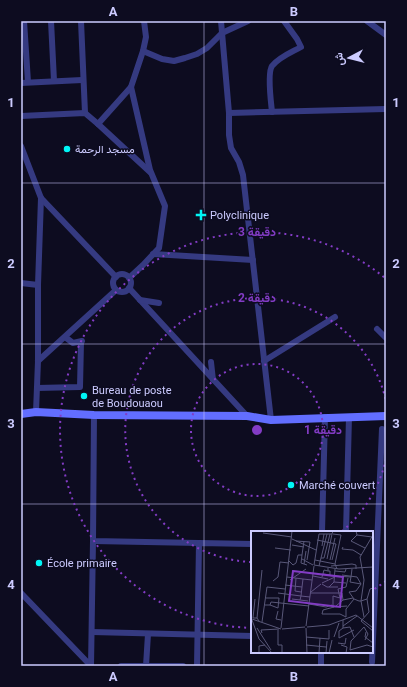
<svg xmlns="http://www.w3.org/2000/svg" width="407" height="687" font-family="Roboto,Vazirmatn,sans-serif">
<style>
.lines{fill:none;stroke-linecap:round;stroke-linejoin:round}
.street{stroke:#353a81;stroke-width:6}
.secondary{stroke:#626eff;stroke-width:8}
.grid{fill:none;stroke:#cccbff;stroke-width:1;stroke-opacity:0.55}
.ring{fill:none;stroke:#833cc5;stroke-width:2;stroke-dasharray:2 4}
.poi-dot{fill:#00f6f6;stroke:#0d0c20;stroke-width:1.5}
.labels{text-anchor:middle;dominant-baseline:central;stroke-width:3;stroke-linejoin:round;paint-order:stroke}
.poi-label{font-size:11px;fill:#cccbff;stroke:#0d0c20;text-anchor:start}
.inset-road{fill:none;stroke:#595879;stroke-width:1}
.view{fill:#833cc5;fill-opacity:0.15;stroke:#833cc5;stroke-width:2}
.inset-edge{fill:none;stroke:#cccbff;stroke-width:2}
.centre{fill:#833cc5;stroke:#0d0c20;stroke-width:2}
.ring-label{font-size:12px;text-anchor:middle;font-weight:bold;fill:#833cc5;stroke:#0d0c20;stroke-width:3;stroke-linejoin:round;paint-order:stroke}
.neatline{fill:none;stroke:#cccbff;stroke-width:1.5}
.grid-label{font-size:13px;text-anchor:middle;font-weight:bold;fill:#cccbff}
</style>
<rect width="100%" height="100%" fill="#0d0c20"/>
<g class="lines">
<g class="street">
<polyline points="24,21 28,82"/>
<polyline points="51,21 54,81"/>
<polyline points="81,21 85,113"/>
<polyline points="144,21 146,37 143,51 162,59 174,61 185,58 197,54 207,48 222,33 248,21"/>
<polyline points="221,21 229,113 229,135 231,148 239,162 243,175 271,420"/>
<polyline points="367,21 386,35"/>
<polyline points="21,83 82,80"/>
<path d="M 272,112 C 271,102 267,73 272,66 C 279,57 292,52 301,47 L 297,39 L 284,21"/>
<polyline points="229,113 386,109"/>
<polyline points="21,116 85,113 98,124 150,172"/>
<polyline points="98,124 131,87"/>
<polyline points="21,146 41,198 116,277"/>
<polyline points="153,254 253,260"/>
<circle cx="122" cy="283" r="9"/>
<polyline points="129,278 143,265 159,248 165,206 150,170 131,87 143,51"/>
<polyline points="21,283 38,285"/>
<polyline points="129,288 247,416"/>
<polyline points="140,300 159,303"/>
<polyline points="377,329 386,338"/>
<polyline points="65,337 73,343 82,341"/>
<polyline points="38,361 116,290"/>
<polyline points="264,361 335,317"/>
<polyline points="211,362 213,380"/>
<polyline points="37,388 80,387 81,342"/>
<polyline points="36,412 38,361 38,285 41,198"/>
<polyline points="94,415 93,541 199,543"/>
<polyline points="322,532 325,417"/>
<polyline points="346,532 349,417"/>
<polyline points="21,593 91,666"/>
<polyline points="92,632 252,636"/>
<polyline points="321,652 321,666"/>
<polyline points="372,662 382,429"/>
<polyline points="91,666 93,541"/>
<polyline points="121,666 183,666"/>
<polyline points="146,666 148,634"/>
<polyline points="197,666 199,543 252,544"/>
</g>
<polyline class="secondary" points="21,414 36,412 94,415 247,416 271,420 386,416"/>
</g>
<path class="grid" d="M 204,21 L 204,666M 21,183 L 386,183M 21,344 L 386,344M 21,504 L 386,504"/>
<g class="ring">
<circle cx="257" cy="430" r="66"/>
<path d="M386 459A132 132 0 0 1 341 532M251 562A132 132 0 1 1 386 401"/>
<path d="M386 581A198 198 0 0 1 373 590M252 628A198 198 0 1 1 386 279"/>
</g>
<g class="poi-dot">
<circle cx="67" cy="149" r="4"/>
<path d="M199 209h4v4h4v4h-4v4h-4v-4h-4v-4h4z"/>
<circle cx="84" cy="396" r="4"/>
<circle cx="291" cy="485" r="4"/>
<circle cx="39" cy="563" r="4"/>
</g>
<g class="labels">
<g class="poi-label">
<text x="75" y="149">مسجد الرحمة</text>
<text x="210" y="215">Polyclinique</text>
<text x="92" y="390">Bureau de poste<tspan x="92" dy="13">de Boudouaou</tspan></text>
<text x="299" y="485">Marché couvert</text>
<text x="47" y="563">École primaire</text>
</g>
</g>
<g transform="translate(251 531)">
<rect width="122" height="122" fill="#0d0c20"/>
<path class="inset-road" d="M 105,0 L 106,4 L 100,10 L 114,17M 12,2 L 41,6M 82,3 L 90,4 L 84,33 L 86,38M 106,4 L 121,6M 41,8 L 65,19M 66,9 L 85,13 L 81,29M 45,10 L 59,11 L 58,17M 41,14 L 53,16M 71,15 L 73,3M 92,16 L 91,18 L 102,19 L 110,24M 24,17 L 40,19M 51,24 L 53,10M 70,27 L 73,27 L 79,3M 51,28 L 62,34M 76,28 L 81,3M 56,29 L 58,17M 64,29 L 84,33M 79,29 L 84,7M 38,30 L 42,34 L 45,32 L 47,24 L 51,24 L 50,32 L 56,34M 53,33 L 55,20M 63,34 L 68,3 L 81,3 L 82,0M 63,34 L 88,38 L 122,36M 68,35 L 76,3M 80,35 L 101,33 L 105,34 L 105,38M 84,40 L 94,41 L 95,38M 72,43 L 79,44 L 79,40 L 77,40M 91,44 L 106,46 L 110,53M 62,45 L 77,48M 84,45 L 100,46 L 101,38M 36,46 L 52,48M 71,46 L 73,39 L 77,40 L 77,37M 100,46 L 99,51 L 110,53M 45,47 L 44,60 L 50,61M 39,49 L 55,38M 22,50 L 27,46 L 29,31 L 38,32M 83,51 L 95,52M 71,52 L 84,46M 71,53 L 76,56 L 87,56M 110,53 L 105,60 L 98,61 L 103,68 L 108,70 L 110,70 L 113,49 L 109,26 L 122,4M 34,54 L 51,56 L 50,65 L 59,66M 51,56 L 52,48 L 61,49M 78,56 L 83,51 L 84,38M 60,61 L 70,53M 27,62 L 50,65 L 49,69M 59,62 L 91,62 L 92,69M 82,65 L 89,67 L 87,58 L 95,56 L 97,47M 82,65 L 82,76 L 96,75M 15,67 L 28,67 L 27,77 L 19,74M 4,68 L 2,87 L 6,87M 41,68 L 57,70M 58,73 L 75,76 L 81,74M 14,74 L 19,74 L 20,71 L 58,75M 85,75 L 92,69 L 102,67M 83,76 L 72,79 L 71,83 L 89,83 L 95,86M 27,80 L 25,88 L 30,89M 118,81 L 110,90 L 122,100M 118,81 L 116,68 L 119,58 L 122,57M 95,86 L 95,78 L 103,68M 113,86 L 110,70 L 116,68M 1,88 L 30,98M 1,89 L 8,108 L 21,122M 92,89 L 92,97 L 99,96 L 103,106M 8,90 L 6,87 L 11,39M 11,91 L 16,56 L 34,58M 55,95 L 63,35M 92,95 L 106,85M 56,96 L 78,94 L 105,84 L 122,97M 113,96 L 100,110 L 99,119 L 116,114 L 122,116M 113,96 L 117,103 L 114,109M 6,97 L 20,119M 30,97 L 41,0M 55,97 L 56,122M 92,97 L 88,100 L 88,107 L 103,99M 31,98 L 54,96M 27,99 L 27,114 L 31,114 L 31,122M 115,101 L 114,106 L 122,112M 11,102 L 10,99 L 28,98M 55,106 L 78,108 L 78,99M 83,106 L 88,92M 87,112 L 94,113 L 95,107M 55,114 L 75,116M 90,114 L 96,116 L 95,122M 8,122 L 8,115 L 14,114M 68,122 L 69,107M 75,122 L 76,110M 78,122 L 81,109"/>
<path class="view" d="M 42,40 L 92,46 L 89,76 L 38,70 Z"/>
<rect width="122" height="122" class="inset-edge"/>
</g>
<circle cx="257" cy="430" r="6" class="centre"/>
<g class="ring-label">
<text x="257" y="236">3 دقيقة</text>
<text x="257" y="302">2 دقيقة</text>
<text x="323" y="434">1 دقيقة</text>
</g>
<rect width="407" height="687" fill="none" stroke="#0d0c20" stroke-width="44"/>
<g transform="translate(349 58) rotate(263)" stroke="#0d0c20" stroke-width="3" paint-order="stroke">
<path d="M0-3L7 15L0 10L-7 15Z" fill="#cccbff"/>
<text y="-6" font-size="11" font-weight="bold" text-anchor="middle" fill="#cccbff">ش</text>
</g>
<rect x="22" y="22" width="363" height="643" class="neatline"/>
<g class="grid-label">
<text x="113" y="16">A</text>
<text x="294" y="16">B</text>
<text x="11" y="107">1</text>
<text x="396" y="107">1</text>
<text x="11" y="268">2</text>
<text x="396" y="268">2</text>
<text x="11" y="428">3</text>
<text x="396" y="428">3</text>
<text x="11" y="589">4</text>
<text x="396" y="589">4</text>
<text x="113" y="681">A</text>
<text x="294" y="681">B</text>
</g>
</svg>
